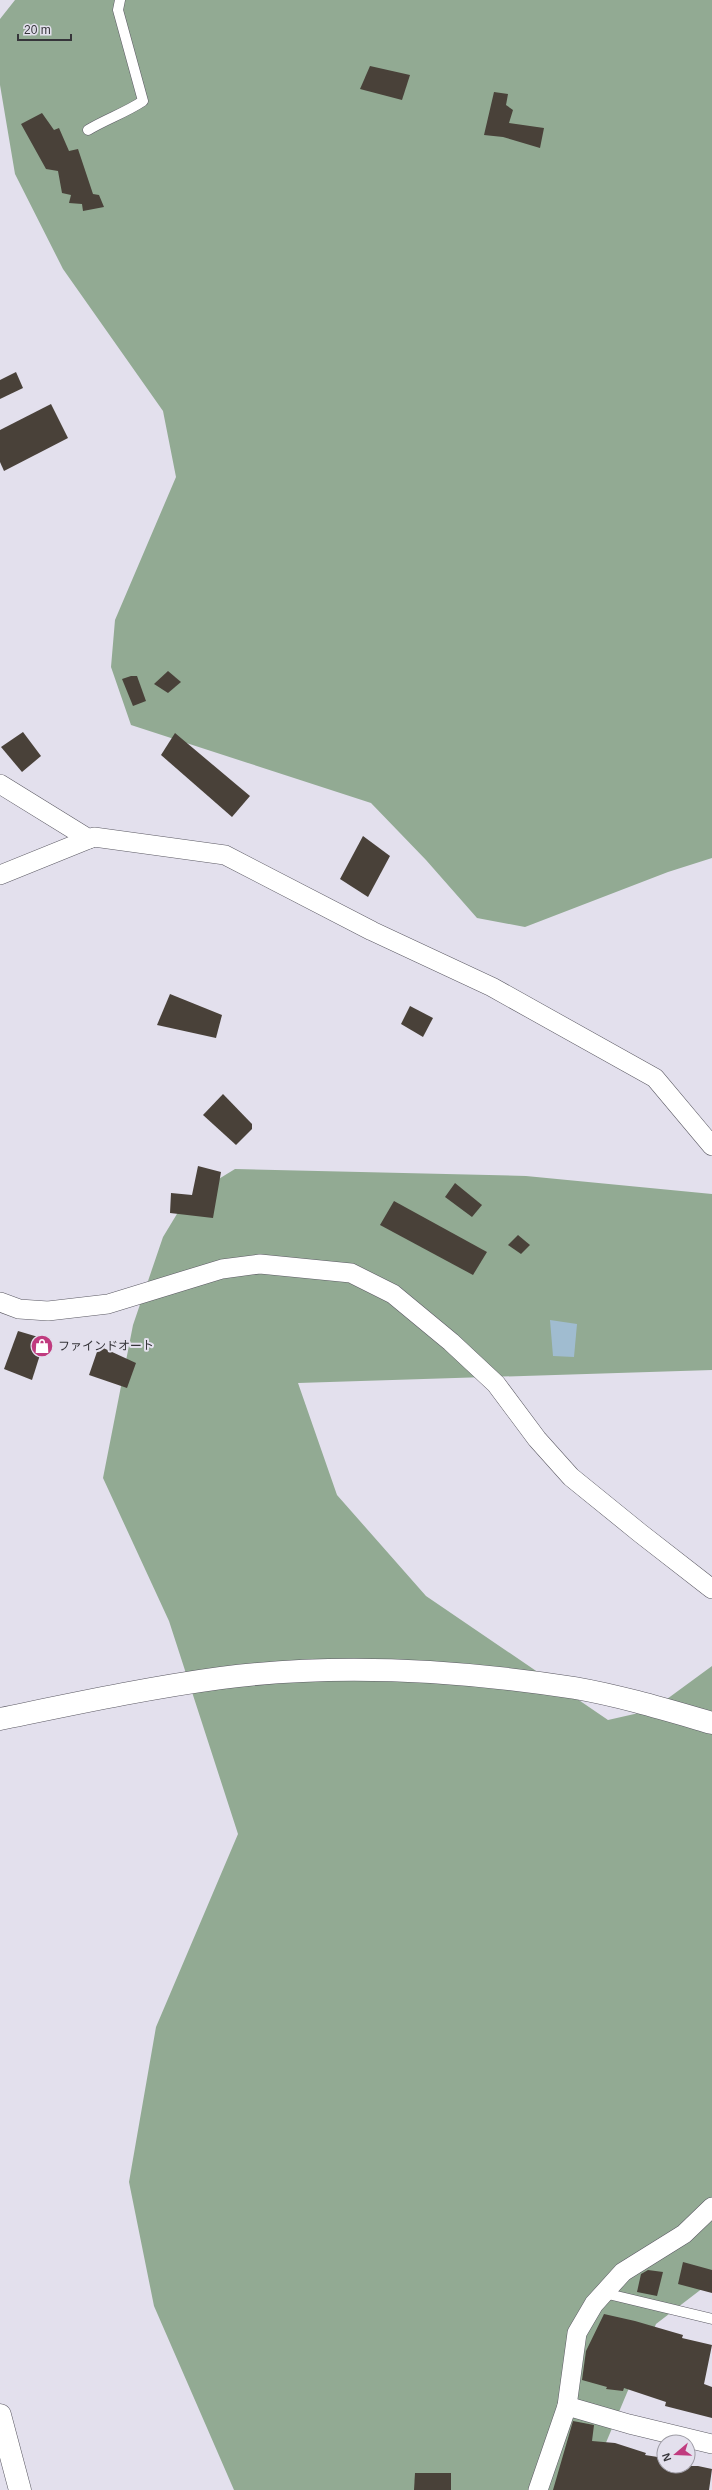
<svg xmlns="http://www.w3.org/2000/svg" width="712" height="2490" font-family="Helvetica,'Noto Sans JP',sans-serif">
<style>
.forest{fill:#92aa93}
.water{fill:#a0bcd0}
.building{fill:#494139}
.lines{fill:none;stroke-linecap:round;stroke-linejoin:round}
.lane-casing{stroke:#5c5a64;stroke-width:11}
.street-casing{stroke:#5c5a64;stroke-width:20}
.secondary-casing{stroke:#5c5a64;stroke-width:23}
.highway-casing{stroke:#5c5a64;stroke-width:23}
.lane{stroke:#fff;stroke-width:10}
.street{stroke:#fff;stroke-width:19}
.secondary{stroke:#fff;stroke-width:22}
.highway{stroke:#fff;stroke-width:22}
.labels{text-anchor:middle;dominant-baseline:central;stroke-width:4;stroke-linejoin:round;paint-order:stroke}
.poi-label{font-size:12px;fill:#36353a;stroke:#e3e0ed;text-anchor:start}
</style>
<rect width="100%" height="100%" fill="#e3e0ed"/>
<g class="forest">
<polygon points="15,0 712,0 712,858 668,872 525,927 477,918 426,860 371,803 131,725 111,667 115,620 176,477 163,411 63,269 15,174 0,85 0,19"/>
<polygon points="235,1169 526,1176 712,1194 712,1370 298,1383 337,1495 426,1596 608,1720 652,1710 712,1666 712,2281 656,2324 586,2490 234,2490 154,2306 129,2182 156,2027 238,1834 169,1621 103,1478 133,1325 163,1237 186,1199"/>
</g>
<polygon class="water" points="550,1320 577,1324 574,1357 553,1356"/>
<g class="building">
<polygon points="370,66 410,75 402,100 360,89"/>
<polygon points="494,92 508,94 506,105 513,110 509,123 544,128 540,148 503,137 484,135"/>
<polygon points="42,113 54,130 59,128 69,151 78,149 93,194 99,195 104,207 83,211 82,204 69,203 71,195 62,193 58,171 46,169 21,124"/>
<polygon points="16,372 23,388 0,399 0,380"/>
<polygon points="51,404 68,438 4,471 0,462 0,430"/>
<polygon points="168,671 181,682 168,693 154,684"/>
<polygon points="131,676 137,676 146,701 133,706 122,679"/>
<polygon points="23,732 41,756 22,772 1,747"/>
<polygon points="175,733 250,796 232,817 161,755"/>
<polygon points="363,836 390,856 368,897 340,879"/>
<polygon points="170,994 222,1015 216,1038 157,1025"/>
<polygon points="410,1006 433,1018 423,1037 401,1024"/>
<polygon points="223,1094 252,1124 252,1129 236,1145 203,1115"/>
<polygon points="198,1166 221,1172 213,1218 170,1213 171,1193 192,1195"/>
<polygon points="455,1183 482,1205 472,1217 445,1197"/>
<polygon points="394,1201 487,1252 473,1275 380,1225"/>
<polygon points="518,1235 530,1245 521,1254 508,1245"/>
<polygon points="18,1331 45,1339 32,1380 4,1369"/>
<polygon points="99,1346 136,1363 127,1388 89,1375"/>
<polygon points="683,2262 712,2270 712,2293 678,2284"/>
<polygon points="648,2270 663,2272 657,2296 637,2292 641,2274"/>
<polygon points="604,2314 635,2321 683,2335 682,2338 712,2345 704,2384 712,2387 712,2418 665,2406 666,2402 624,2388 623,2391 606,2389 607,2387 582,2380 586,2351"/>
<polygon points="573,2421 594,2425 592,2441 615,2443 646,2453 645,2455 664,2458 664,2466 698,2466 712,2469 709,2490 553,2490"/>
<polygon points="415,2473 451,2473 451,2490 414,2490"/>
</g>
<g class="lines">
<g class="lane-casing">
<g id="lane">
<path d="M 88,130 C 106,119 125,113 143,101 L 118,10 L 120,0"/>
<polyline points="604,2293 712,2319"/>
</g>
</g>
<g class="street-casing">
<g id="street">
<polyline points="0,784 89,839"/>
<polyline points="0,875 94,837 225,855 372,931 492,987 655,1078 712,1146"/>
<polyline points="0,1302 19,1309 48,1311 108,1304 222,1269 260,1264 351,1273 393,1294 451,1342 496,1384 537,1439 571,1477 640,1533 712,1589"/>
<polyline points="567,2406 629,2424 712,2444"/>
<polyline points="538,2490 567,2406 577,2333 594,2304 623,2272 684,2234 712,2207"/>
</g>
</g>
<g class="secondary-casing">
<path id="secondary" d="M 0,1719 C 73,1704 147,1688 221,1678 C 337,1663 459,1670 575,1688 C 621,1696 667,1710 712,1723"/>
</g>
<g class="highway-casing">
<polyline id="highway" points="0,2415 20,2490"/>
</g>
<use href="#lane" class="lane"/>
<use href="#street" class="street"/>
<use href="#secondary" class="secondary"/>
<use href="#highway" class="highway"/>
</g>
<defs>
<g id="shop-disc" transform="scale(1.15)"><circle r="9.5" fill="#c03b7f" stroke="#e3e0ed"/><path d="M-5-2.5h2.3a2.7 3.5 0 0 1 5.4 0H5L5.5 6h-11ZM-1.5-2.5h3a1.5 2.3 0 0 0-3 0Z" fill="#fff"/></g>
</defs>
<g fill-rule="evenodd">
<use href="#shop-disc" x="42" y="1346"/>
</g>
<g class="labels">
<g class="poi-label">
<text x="58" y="1346">ファインドオート</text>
</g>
</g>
<g transform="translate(676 2454) rotate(251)"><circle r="19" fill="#e3e0ed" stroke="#9e9ca5"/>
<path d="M0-3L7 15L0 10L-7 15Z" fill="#c03b7f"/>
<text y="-6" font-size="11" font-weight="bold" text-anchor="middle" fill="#36353a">N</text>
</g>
<path d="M18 34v6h53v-6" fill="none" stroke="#36353a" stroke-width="2"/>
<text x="24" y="34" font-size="12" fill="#36353a" stroke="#e3e0ed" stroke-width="3" paint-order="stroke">20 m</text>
</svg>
